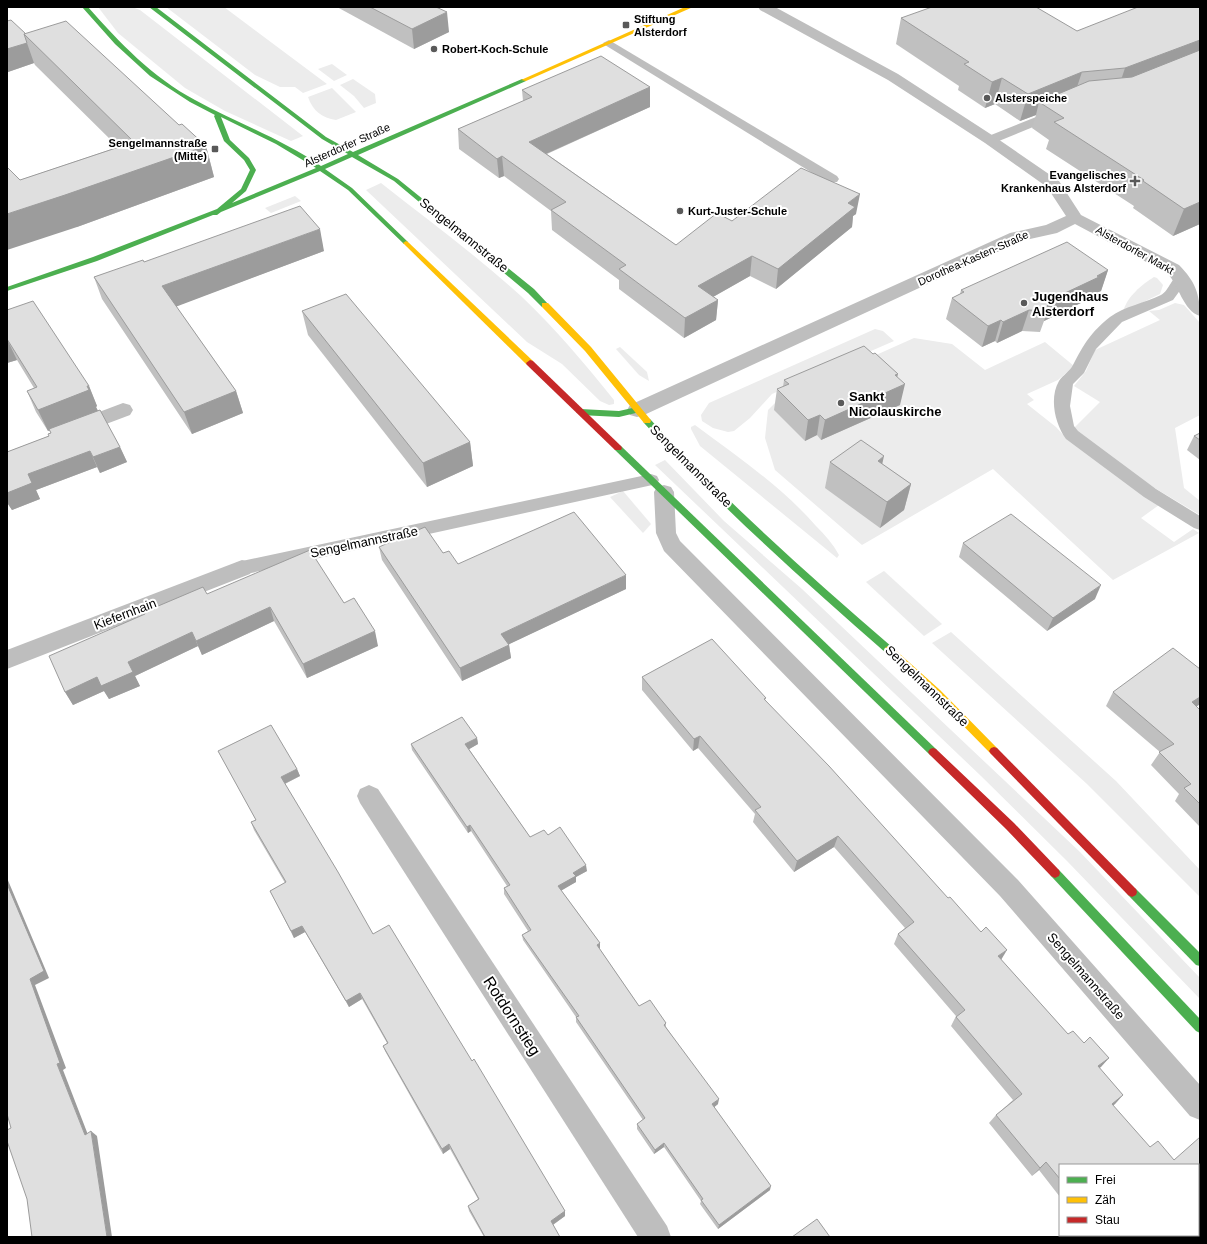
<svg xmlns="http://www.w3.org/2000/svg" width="1207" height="1244" font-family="Arial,sans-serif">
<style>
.green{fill:#ececec}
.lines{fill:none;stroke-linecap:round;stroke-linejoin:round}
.lane{fill:#bebebe;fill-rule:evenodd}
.street{fill:#bebebe;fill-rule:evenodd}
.fast{fill:#4caf50;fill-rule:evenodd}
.slow{fill:#ffc107;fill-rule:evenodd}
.jam{fill:#c62828;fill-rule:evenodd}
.wall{fill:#c0c0c0}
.shaded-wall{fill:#9c9c9c}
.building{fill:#dfdfdf;stroke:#9c9c9c}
.poi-dot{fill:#595959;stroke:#fff;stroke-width:1.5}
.labels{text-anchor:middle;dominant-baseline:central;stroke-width:4;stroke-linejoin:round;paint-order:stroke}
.far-poi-label{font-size:11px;font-weight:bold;fill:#000;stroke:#fff;text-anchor:start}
.far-street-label{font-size:11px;fill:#000;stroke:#fff}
.street-label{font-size:13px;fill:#000;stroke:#fff}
.poi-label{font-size:13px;font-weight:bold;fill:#000;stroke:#fff;text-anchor:start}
.near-street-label{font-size:16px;fill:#000;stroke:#fff}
</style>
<rect width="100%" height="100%" fill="#fff"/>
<g class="green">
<polygon points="98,7 132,7 140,10 303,136 291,141 225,111 185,88 118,33"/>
<polygon points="166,7 224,7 327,84 303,93 295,87 280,87 255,75"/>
<polygon points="332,64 347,75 334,81 318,69"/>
<polygon points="353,79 375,94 376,103 364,108 354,96 340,85"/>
<path d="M 332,88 L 356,112 L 336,120 C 322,118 313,111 308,97 Z"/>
<path d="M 381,183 C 428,220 477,256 521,296 C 555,328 585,364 614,400 L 614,404 L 609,405 L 600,401 L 562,364 L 527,342 L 366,190 Z"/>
<polygon points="295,196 301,201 271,213 265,208"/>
<path d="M 1154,277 L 1157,278 L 1163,285 L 1160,294 L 1123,312 C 1126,298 1142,284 1154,277 Z"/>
<polygon points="1175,303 1184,305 1200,323 1200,415 1175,428 1184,488 1200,501 1200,515 1153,487 1076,433 1074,428 1100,402 1074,386 1086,371 1095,350 1160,320 1149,311 1159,310"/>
<polygon points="875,329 883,331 894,341 772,394 750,418 734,431 728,432 713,428 702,421 701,415 709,403"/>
<polygon points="914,338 952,344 985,370 1045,342 1074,366 1058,380 1027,394 1034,400 1027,404 1056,427 1067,439 1159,505 1141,518 1174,542 1193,529 1199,533 1113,580 993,469 862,545 775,470 765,438 768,410 780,398"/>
<polygon points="620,347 647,372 649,381 639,375 616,349"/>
<path d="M 695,425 C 738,457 781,486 816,526 C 825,535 833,544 839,555 L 837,558 L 700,446 L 691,429 L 691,427 Z"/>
<polygon points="665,460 724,521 802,589 1080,852 1200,978 1200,999 1067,861 981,776 655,465"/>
<polygon points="623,491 651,524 643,533 610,497"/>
<polygon points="884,571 942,624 924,636 866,582"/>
<polygon points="951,632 1116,781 1200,870 1200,897 1087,784 932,643"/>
</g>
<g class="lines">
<g class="lane">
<polygon points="609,40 837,176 839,179 837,182 827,182 605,45 603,43"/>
<polygon points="1056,109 1060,110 1062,113 1060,116 994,143 990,144 984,140 986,137"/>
<path d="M 1182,274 L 1187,275 L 1189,278 L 1173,300 L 1122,322 L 1096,349 L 1084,373 L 1073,384 L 1070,406 L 1074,426 L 1078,431 L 1156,489 L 1200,516 L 1200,530 L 1194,528 L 1144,497 L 1066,439 C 1055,424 1049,398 1059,381 C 1063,375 1070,371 1073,365 C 1084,344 1091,332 1110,317 C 1125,306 1145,303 1161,295 C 1170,290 1171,276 1182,274 Z"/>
<polygon points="651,474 657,476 659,480 657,484 242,575 236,573 233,568 236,563 242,561"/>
</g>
<g class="street">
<path d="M 758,7 L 775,7 L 898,74 L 995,137 L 1059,181 L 1081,215 L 1179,265 C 1195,281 1200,294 1200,316 C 1183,311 1179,285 1167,273 L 1075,224 L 1057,233 L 1021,241 L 644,415 L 637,417 L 630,415 L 627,410 L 630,405 L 1010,233 L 1046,225 L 1066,216 L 1047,187 L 985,143 L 888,80 L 760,10 Z"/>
<polygon points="123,403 130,405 133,410 130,415 77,435 70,433 67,428 70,423"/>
<polygon points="664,485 671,487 674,492 676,533 680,541 1018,880 1200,1085 1200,1120 1190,1116 1000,896 664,551 656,533 654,492 657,487"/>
<polygon points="242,560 250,562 253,568 250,574 7,669 7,650"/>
<polygon points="369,785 378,789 667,1226 671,1237 638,1237 360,803 357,796 360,789"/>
</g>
<g class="fast">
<path d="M 82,7 L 88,7 C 120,43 152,77 195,100 C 237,123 282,139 321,166 L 348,154 L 322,139 L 149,7 L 156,7 L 326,137 L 353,152 L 522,79 L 526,79 L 526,81 L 358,155 L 398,179 L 534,289 L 549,305 L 548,307 L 542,307 L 528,293 L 394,181 L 352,157 L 325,169 L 352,188 L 408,242 L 408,244 L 404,244 L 348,190 L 320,171 L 221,212 L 217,215 L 213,215 L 97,261 L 7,291 L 7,287 L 93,257 L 217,209 L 241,189 L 250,170 L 244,160 L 224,141 L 214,116 L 215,115 L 190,102 L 150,76 L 115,44 ZM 221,117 L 276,144 L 316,168 L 232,203 L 246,191 L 256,170 L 249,158 L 230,140 Z"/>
<polygon points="637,407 641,410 640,412 619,417 580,415 576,412 580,409 619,411"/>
<path d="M 647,418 L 650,419 C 725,501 808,574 892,647 L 894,650 L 892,653 L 886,653 C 802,579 719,506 644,423 L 643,421 Z"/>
<polygon points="618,445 621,446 936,749 938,752 936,755 933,756 930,755 615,450 614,448"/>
<polygon points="1055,868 1059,870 1200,1019 1200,1033 1196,1031 1051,876 1050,873 1051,870"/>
<polygon points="1132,887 1136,889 1200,953 1200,966 1196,965 1128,895 1127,892 1128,889"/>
</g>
<g class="slow">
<polygon points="685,7 693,7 526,81 521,80"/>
<polygon points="406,241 408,242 533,361 533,365 527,365 404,244 403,243"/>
<polygon points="542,303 548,303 591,347 650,419 651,421 650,423 644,423 585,351 542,307"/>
<polygon points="889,646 892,647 940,690 997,748 999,751 997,754 994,755 991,754 934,696 886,653 884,650 886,647"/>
</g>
<g class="jam">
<polygon points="530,360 533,361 621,446 622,448 621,450 615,450 527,365 526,363"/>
<polygon points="994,747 997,748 1136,889 1137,892 1136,895 1132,897 1128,895 991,754 989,751 991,748"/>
<polygon points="933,748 936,749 1014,823 1059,870 1060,873 1059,876 1055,878 1051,876 1006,829 930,755 928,752 930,749"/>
</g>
</g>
<g class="wall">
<polygon points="337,7 436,7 449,32 414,49"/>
<polygon points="1200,7 1200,224 1173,236 1133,208 1134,206 1046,149 1049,140 1032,128 1036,115 1020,121 995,104 985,108 958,90 959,86 896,44 901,18 1077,31"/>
<polygon points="7,21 26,34 179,125 206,146 214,177 77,227 20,180 118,147 35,65 34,63 8,72 7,71"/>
<polygon points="650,87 650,107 547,154 676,245 732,221 856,214 853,216 852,227 776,289 750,276 713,297 718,300 716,320 684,338 619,289 619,280 552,230 551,211 504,176 499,178 459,149 458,129 523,101 522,90"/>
<polygon points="324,251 176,306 236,391 243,413 192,434 102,299 94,277 144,262"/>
<polygon points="1108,270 1101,291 1092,295 1091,298 1044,321 1040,332 1022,331 997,343 995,341 982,347 946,319 952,298 960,294 961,290"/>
<polygon points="7,310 89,386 97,406 96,407 98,411 120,447 127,462 100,473 97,467 36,490 40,499 12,510 8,504 7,504 7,452 49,436 51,433 49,430 48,431 36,412 27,391 34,388 17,360 7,363"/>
<polygon points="302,311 470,442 473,466 427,487 308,335"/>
<polygon points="897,377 900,405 821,440 817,435 805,441 774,410 777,389 783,387 784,380"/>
<polygon points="1200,433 1200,460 1187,450 1194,436"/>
<polygon points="830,462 882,464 911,484 904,510 880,528 825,488"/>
<polygon points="963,543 1095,599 1047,631 959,557"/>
<polygon points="379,547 443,553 458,564 626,589 509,644 511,658 462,681 382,560"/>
<polygon points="207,594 344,603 378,646 307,678 274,621 202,655 198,646 135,676 140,686 109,699 104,691 73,705 65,692"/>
<polygon points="1200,669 1200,704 1196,706 1200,710 1200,827 1175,801 1179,794 1151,765 1160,752 1106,706 1113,692"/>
<polygon points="642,677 766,698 765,700 1001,960 1068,1034 1084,1043 1109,1058 1099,1068 1123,1095 1113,1106 1200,1237 1092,1237 1091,1235 1198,1235 1060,1165 1060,1197 1039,1170 1032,1176 989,1123 996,1115 1013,1100 951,1026 956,1016 894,944 898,934 905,928 834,847 794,872 753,822 755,814 698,748 693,751 642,690"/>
<polygon points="477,738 478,744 469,749 530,837 548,835 587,871 576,877 576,882 561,890 600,943 600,948 599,948 639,1006 666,1023 666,1027 718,1104 714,1107 770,1190 718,1229 700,1204 701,1201 664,1147 654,1154 637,1129 637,1124 643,1120 576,1022 576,1017 523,940 522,935 528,931 504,894 504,888 507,886 471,831 468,833 412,750 411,744"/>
<polygon points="218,751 297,769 300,776 285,784 373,934 472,1061 565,1211 565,1216 553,1225 560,1237 484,1237 469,1211 468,1206 478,1199 450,1149 443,1154 440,1149 385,1051 383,1046 387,1043 362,999 349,1007 305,932 294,938 270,891 285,883 254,830 251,822 256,820 222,758"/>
</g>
<g class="shaded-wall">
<polygon points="447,12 449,32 414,49 412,29"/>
<polygon points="1200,40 1200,62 1116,95 1125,68"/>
<polygon points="27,43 34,63 8,72 7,70 7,49"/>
<polygon points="1082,72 1073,99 1039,102 1036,115 1020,121 1028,94"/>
<polygon points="1002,78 995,104 985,108 992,82"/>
<polygon points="650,87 650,107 530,161 529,142"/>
<polygon points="206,146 214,177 77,227 7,250 7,214"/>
<polygon points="502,156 504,176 499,178 497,159"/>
<polygon points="860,194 856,214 853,216 852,227 776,289 778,269 848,203"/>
<polygon points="1200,202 1200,224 1173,236 1184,209"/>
<polygon points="320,229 324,251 170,309 162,286"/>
<polygon points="752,256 750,276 697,306 698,286"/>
<polygon points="1108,270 1101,291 1092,295 1091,298 1044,321 1047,311 1048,301"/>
<polygon points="718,300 716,320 684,338 685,318"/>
<polygon points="1029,310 1022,331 997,343 1003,322"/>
<polygon points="1001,320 995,341 982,347 988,326"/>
<polygon points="7,339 17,360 7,363"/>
<polygon points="898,374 894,389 905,384 900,405 821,440 825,420"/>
<polygon points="89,386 97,406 96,407 98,411 48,431 38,410"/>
<polygon points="236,391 243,413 192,434 184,412"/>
<polygon points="820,415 817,435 805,441 808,420"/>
<polygon points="470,442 473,466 427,487 423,463"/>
<polygon points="120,447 127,462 100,473 93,457"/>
<polygon points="90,451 97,467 36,490 40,499 12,510 8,504 7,504 7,493 28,474"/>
<polygon points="884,456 878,483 878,461"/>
<polygon points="911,484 904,510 880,528 887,502"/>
<polygon points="626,575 626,589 503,647 501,634"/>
<polygon points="1101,585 1095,599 1047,631 1053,618"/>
<polygon points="270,607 274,621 202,655 196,641"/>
<polygon points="375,631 378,646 307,678 303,664"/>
<polygon points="192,632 198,646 135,676 140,686 109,699 104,691 73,705 65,692 97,677 128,662"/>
<polygon points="509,645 511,658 462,681 460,668"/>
<polygon points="1200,697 1200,704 1184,716 1192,702"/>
<polygon points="700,736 698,748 693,751 694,739"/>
<polygon points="477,738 478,744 466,751 465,744"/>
<polygon points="297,769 300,776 284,784 281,777"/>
<polygon points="470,825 471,831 468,833 467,827"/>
<polygon points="838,836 834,847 794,872 797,861"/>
<polygon points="586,865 587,871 576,877 576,882 559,892 558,886 573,873"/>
<polygon points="7,878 49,978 35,985 66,1068 63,1070 90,1140 85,1135 57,1064 30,979 7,884"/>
<polygon points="302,926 305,932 294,938 291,931"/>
<polygon points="600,943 600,948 597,950 597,945"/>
<polygon points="1007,950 1001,960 998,956"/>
<polygon points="360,993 362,999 349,1007 346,1001"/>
<polygon points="1109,1058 1101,1067 1090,1075 1098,1066"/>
<polygon points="1123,1095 1115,1104 1103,1113 1112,1104"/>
<polygon points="719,1099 718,1104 712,1109 712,1104"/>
<polygon points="91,1131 97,1136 112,1237 107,1237"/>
<polygon points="664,1143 664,1147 654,1154 655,1150"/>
<polygon points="449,1144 450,1149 443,1154 442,1149"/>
<polygon points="1046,1162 1039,1170 1032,1176"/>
<polygon points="771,1186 770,1190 718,1229 719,1225"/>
<polygon points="565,1211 565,1216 551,1226 551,1221"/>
</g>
<g class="building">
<polygon points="370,7 436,7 447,12 412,29"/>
<polygon points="932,7 1036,7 1077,31 1138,7 1200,7 1200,40 1125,68 1082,72 1028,94 1002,78 992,82 964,64 969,62 901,18"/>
<polygon points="11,20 26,34 24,34 27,43 7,49 7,21"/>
<polygon points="66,21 179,125 182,124 206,146 65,195 7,214 7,167 20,180 134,142 24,34"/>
<polygon points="1200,50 1200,202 1184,209 1143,181 1144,180 1054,122 1064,118 1039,102 1089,81 1132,77"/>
<polygon points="601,56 650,87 529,142 676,245 717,213 732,221 801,168 860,194 848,203 855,207 778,269 752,256 698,286 718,300 685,318 619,269 626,265 551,210 566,202 502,156 497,159 458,129 532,97 522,90"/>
<polygon points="300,206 320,229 162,286 236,391 184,412 94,277 143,260 144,262"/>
<polygon points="1067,242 1108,270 1097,276 1099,277 1048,301 1047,311 1029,310 1003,322 1001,320 988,326 952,298 964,292 961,290"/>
<polygon points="346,294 470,442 423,463 302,311"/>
<polygon points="33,301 89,386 87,386 89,390 38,410 27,391 37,387 7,339 7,310"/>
<polygon points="864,346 873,354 875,353 898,374 895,375 905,384 825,420 820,415 808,420 777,389 789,384 784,380"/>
<polygon points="100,410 120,447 93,457 90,451 28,474 32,483 7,493 7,452 49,436 48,434 51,433 49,429"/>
<polygon points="1200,433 1200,440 1194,436"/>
<polygon points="861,440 884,456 878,461 911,484 887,502 830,462"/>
<polygon points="574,512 626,575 501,634 509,645 460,668 379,547 425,527 443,553 449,551 458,564"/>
<polygon points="1011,514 1101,585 1053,618 963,543"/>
<polygon points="310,550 344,603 354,598 375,631 303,664 270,607 196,641 192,632 128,662 133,672 101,686 97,677 65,692 49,656 145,614 144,612 203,587 207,594"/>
<polygon points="712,639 766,698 764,699 829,766 948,898 950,897 981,932 986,927 1007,950 998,956 1068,1034 1073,1031 1084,1043 1090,1037 1109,1058 1098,1066 1123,1095 1112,1104 1150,1147 1158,1141 1174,1160 1200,1137 1200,1237 1166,1237 1165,1235 1198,1235 1198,1165 1060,1165 1060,1179 1046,1162 1040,1168 996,1115 1022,1094 956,1017 965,1010 898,934 914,922 838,836 797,861 755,810 761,807 700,736 694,739 642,677"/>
<polygon points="1173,648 1200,669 1200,697 1192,702 1200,710 1200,804 1184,788 1191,784 1159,752 1174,744 1113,692"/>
<polygon points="462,717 477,738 465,744 530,837 544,830 548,835 560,827 586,865 573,873 576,876 558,886 600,943 597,945 639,1006 650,1000 666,1023 664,1025 719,1099 712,1104 771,1186 719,1225 701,1200 703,1199 664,1143 655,1150 637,1124 645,1118 576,1017 579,1016 522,935 531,930 504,888 510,885 470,825 467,827 411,744"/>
<polygon points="271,725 297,769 281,777 338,872 373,934 389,925 472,1061 474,1059 565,1211 551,1221 560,1237 485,1237 468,1206 479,1199 449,1144 442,1149 439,1144 383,1046 388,1043 360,993 346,1001 302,926 291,931 270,891 286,882 251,822 256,820 218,751"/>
<polygon points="7,884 44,971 30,979 60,1063 57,1064 85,1135 91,1131 107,1237 32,1237 27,1199 7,1141 7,1130 11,1128 7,1114"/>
<polygon points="817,1219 830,1237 792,1237"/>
<polygon points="1105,1235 1163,1235 1161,1237 1107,1237"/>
</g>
<g class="poi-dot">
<rect x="622" y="21" width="8" height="8" rx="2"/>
<circle cx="434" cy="49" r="4"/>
<circle cx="987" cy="98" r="4"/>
<rect x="211" y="145" width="8" height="8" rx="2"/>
<path d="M1133 175h4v4h4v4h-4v4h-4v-4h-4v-4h4z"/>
<circle cx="680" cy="211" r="4"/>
<circle cx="1024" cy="303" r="4"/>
<circle cx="841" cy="403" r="4"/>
</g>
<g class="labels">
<g class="far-poi-label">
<text x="634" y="19">Stiftung<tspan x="634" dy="13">Alsterdorf</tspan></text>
<text x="442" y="49">Robert-Koch-Schule</text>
<text x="995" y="98">Alsterspeiche</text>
<text x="207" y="143" text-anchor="end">Sengelmannstraße<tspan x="207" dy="13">(Mitte)</tspan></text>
<text x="1126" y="175" text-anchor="end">Evangelisches<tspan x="1126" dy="13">Krankenhaus Alsterdorf</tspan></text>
<text x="688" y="211">Kurt-Juster-Schule</text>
</g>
<g class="far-street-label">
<text transform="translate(347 145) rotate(-24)">Alsterdorfer Straße</text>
<text transform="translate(1135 250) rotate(29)">Alsterdorfer Markt</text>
<text transform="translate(973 258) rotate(-24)">Dorothea-Kasten-Straße</text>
</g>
<g class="street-label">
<text transform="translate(464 235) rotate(39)">Sengelmannstraße</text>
<text transform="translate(691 466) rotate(45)">Sengelmannstraße</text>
<text transform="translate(364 542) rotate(-12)">Sengelmannstraße</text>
<text transform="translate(125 614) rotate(-21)">Kiefernhain</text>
<text transform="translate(927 686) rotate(44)">Sengelmannstraße</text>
<text transform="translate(1086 976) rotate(49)">Sengelmannstraße</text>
</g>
<g class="poi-label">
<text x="1032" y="296">Jugendhaus<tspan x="1032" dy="15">Alsterdorf</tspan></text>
<text x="849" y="396">Sankt<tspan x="849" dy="15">Nicolauskirche</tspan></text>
</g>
<g class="near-street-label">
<text transform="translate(512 1016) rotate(57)">Rotdornstieg</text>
</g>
</g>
<rect width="1207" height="1244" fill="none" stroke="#000000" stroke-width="16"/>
<rect x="1059" y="1164" width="140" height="72" fill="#ffffff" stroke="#999999"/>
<rect x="1067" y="1177" width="20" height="6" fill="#4caf50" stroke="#999999"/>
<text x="1095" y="1184" font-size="12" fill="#000000">Frei</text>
<rect x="1067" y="1197" width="20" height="6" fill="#ffc107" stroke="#999999"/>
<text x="1095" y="1204" font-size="12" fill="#000000">Zäh</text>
<rect x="1067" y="1217" width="20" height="6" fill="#c62828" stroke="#999999"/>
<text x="1095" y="1224" font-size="12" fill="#000000">Stau</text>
</svg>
